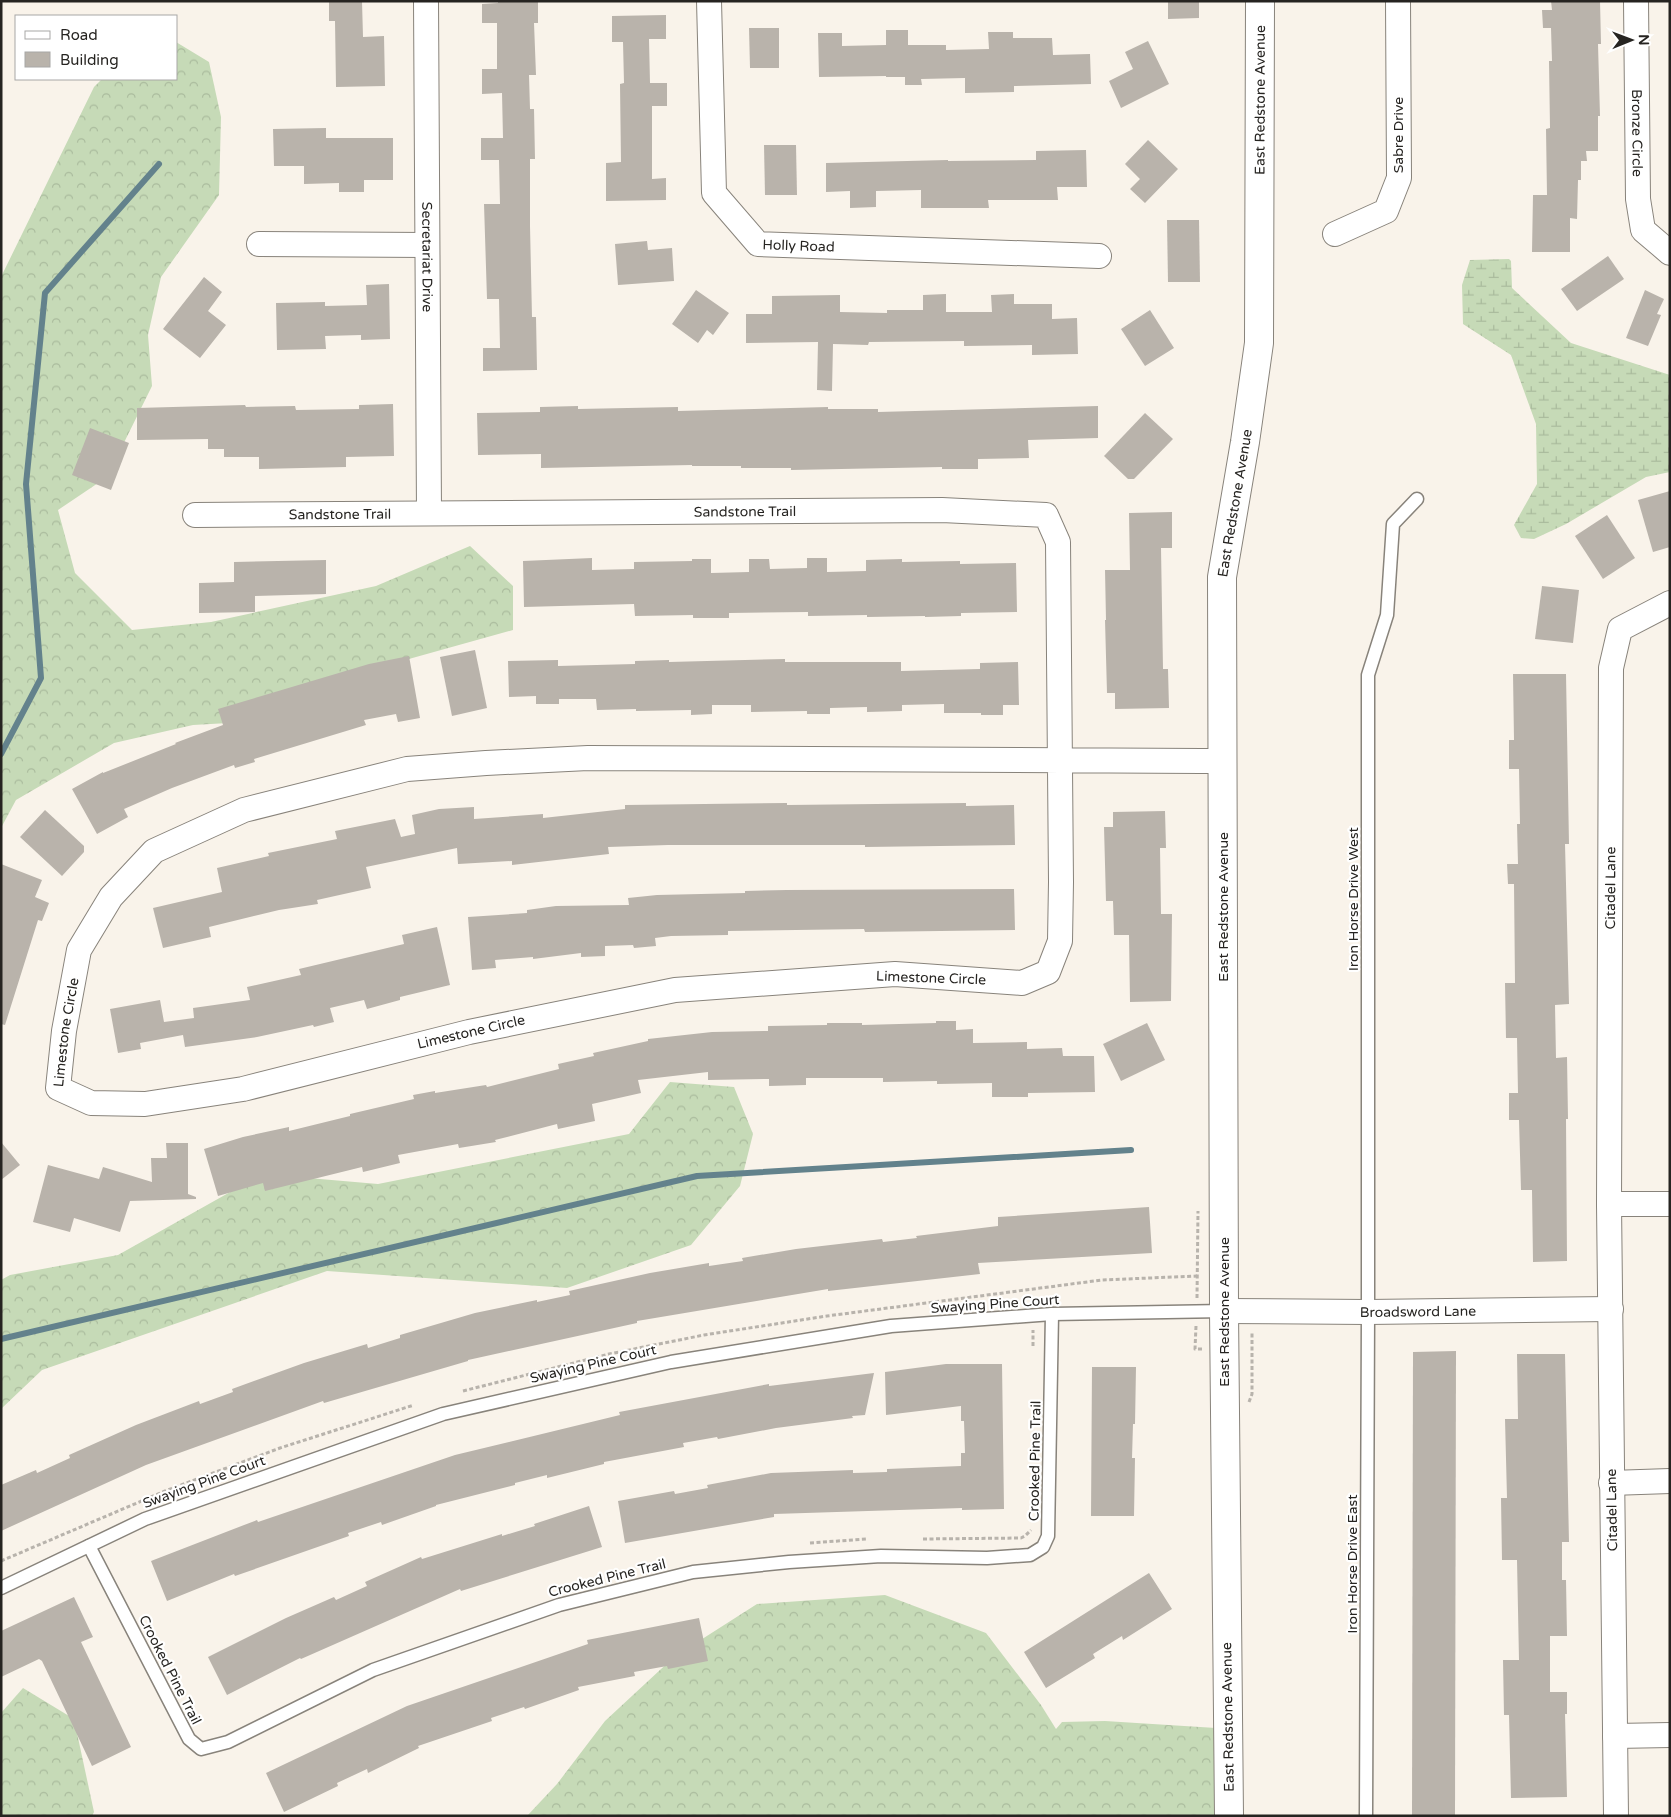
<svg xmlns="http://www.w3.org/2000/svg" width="1671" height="1817" font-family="'Varela Round',sans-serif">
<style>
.forest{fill:url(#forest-crowns)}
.wetland{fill:url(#wetland-marsh)}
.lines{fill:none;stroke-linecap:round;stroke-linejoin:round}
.stream{stroke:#63828c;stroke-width:6}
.building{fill:#b9b3ab}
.lane-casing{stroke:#88837b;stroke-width:15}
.street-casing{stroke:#88837b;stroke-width:26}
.secondary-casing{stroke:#88837b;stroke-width:30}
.path{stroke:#b8b3ac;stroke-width:3;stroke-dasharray:4 2.5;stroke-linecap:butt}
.lane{stroke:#fff;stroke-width:12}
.street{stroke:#fff;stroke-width:24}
.secondary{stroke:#fff;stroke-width:28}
.labels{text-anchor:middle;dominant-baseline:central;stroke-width:4.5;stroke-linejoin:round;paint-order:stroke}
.street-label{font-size:14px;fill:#262421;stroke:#fff}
</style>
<defs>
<pattern id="forest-crowns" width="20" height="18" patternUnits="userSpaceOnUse" patternTransform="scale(1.25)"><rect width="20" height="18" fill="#c6dab7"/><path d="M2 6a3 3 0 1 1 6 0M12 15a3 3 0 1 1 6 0" fill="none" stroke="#aabb9d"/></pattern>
<pattern id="wetland-marsh" width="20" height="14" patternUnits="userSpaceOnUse" patternTransform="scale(1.25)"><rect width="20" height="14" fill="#c6dab7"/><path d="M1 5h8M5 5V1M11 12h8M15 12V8" fill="none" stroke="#aabb9d"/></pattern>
</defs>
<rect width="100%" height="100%" fill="#f9f3ea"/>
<g class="forest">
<polygon points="176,42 209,62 221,117 219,195 161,277 148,335 152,386 107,477 58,510 75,573 132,630 211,622 376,586 470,546 513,586 513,630 348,676 246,722 193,725 114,743 16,800 1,828 1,277 94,87 102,79 176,79"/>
<polygon points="670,1082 734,1087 753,1134 740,1186 691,1245 567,1288 327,1271 42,1370 1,1409 1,1280 10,1275 118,1255 262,1174 378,1184 629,1134"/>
<polygon points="885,1595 986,1633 1041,1705 1056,1729 1062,1722 1105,1721 1216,1728 1215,1816 527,1816 557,1784 605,1721 674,1657 757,1604"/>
<polygon points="23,1688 74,1719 94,1812 92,1816 1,1816 1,1713"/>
</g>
<polygon class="wetland" points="1509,259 1511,261 1512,288 1571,343 1670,375 1670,472 1646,477 1566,524 1534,539 1521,538 1514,525 1537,484 1536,424 1511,355 1463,324 1462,285 1470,260"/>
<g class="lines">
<g class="stream">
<polyline points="1,754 41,678 26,484 45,293 159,164"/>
<polyline points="1,1339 697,1176 1131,1150"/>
</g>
</g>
<g class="building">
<polygon points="329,1 362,1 363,37 384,36 385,86 336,87 335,21 329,21"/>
<polygon points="498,1 538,1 538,23 534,23 536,75 529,75 530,109 534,109 535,159 530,159 530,226 532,317 536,317 537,370 483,371 483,348 500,348 499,299 487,299 484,204 500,204 499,160 481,160 481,138 503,138 502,93 482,94 482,69 497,69 497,23 482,23 482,4 498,3"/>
<polygon points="1168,1 1199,1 1199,18 1168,19"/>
<polygon points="1551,1 1600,1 1601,44 1598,44 1600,116 1598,116 1598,151 1586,151 1587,161 1581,161 1581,180 1578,180 1577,219 1570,218 1570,252 1532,252 1533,195 1547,195 1546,129 1550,128 1549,61 1552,61 1551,28 1543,28 1542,10 1552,10"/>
<polygon points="666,15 666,39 649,39 650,83 667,83 667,106 652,106 652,179 666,178 666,200 606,201 606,163 621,162 620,84 624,83 623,42 612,42 612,16"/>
<polygon points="749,28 779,28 779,68 750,68"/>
<polygon points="886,30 908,30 908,45 946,45 946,50 989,49 988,32 1013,32 1013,38 1052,38 1053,55 1090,54 1091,84 1014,86 1014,92 965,93 965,78 921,79 922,85 905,85 905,77 886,77 886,76 819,77 818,33 842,33 842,46 886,45"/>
<polygon points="1148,41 1169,84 1121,108 1109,81 1133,69 1125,52"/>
<polygon points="326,128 326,138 393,138 393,180 364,180 364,192 339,192 339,183 304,184 304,166 274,166 273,129"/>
<polygon points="1148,140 1178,169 1145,203 1130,189 1140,179 1125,164"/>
<polygon points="764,145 796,145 797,195 765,195"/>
<polygon points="1086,150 1087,187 1057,187 1058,200 988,200 989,208 921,208 921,190 876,191 876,207 850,208 850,191 826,192 826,163 948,160 948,161 1036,160 1036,151"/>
<polygon points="1167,220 1199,220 1200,282 1168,282"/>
<polygon points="647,241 648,250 672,248 674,281 618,285 615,244"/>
<polygon points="1608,256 1624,279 1577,311 1561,289"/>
<polygon points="204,277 222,292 208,311 226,325 200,358 163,329"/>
<polygon points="389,284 390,339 361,340 361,335 325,336 326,349 277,350 276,303 325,302 325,306 367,305 366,285"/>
<polygon points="696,290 729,313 713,335 707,330 698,343 672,324"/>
<polygon points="1645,290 1664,299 1657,314 1661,315 1648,346 1626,338"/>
<polygon points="946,294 946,312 992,312 991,295 1014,294 1014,304 1052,304 1052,319 1077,318 1078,354 1032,355 1032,345 964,346 964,341 869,342 868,345 833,344 832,391 817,390 818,342 746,343 746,314 772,314 772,296 840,295 840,312 887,313 887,310 923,310 923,295"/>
<polygon points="1150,310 1174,348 1145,366 1121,329"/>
<polygon points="393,404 394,456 346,457 346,467 259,469 259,457 224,457 224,449 208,449 208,439 137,440 137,408 245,405 246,407 295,406 296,410 359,409 359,405"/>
<polygon points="578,406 578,409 678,407 678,411 828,407 828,409 878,409 878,412 1098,406 1098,438 1028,440 1029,458 978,459 978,469 942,469 942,467 791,470 791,468 741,468 741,466 692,466 692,465 541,468 541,454 478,455 477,413 540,412 540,407"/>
<polygon points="1145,413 1173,439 1134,479 1128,479 1104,456"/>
<polygon points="90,428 129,443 111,490 72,475"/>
<polygon points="1670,491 1670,547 1653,552 1638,500"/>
<polygon points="1172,512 1172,548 1161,548 1163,669 1168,669 1169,708 1115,709 1115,693 1107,693 1105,620 1106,620 1105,570 1130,570 1129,513"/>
<polygon points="1607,515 1635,558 1603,579 1575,536"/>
<polygon points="592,558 592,570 634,569 634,562 692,561 692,559 711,559 711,573 749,572 749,559 769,559 770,569 807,568 807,558 827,558 827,572 866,571 866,560 902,559 902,562 960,561 960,564 1016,563 1017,612 961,613 961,616 925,617 925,616 867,617 867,615 808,616 808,612 729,613 729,618 693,618 693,615 635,616 634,604 524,607 523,561"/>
<polygon points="326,560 326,594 255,596 255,612 199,613 199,583 234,582 234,562"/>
<polygon points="1542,586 1579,590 1573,643 1535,639"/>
<polygon points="475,650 487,708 452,716 440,657"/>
<polygon points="409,656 420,718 398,722 396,714 364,720 366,725 254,759 255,762 235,768 234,765 172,788 124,809 128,817 97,834 72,789 103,772 103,773 176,744 175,743 223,725 218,709 369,664"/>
<polygon points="785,659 785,662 901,662 901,671 980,669 980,663 1018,662 1019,705 1003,705 1003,715 981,715 981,713 944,713 944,704 902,705 902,711 867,712 867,707 830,708 830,714 807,714 807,711 751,712 751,705 712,705 712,714 691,715 691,710 636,711 636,709 597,710 596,699 559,699 559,704 536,704 536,696 509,697 508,661 558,660 558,666 635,664 635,661 669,660 669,662"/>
<polygon points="1513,674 1566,674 1569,844 1565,844 1569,1004 1555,1005 1556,1058 1567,1057 1568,1119 1566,1119 1567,1261 1533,1262 1532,1190 1521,1190 1519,1120 1509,1120 1509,1093 1518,1093 1517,1038 1506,1038 1505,983 1515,983 1514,884 1508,884 1507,864 1518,864 1517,824 1520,824 1519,769 1509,769 1509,740 1514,740"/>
<polygon points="787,803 787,805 966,803 966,806 1014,805 1015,845 865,847 865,845 668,845 608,847 609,854 512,865 512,861 458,864 457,848 366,867 371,888 317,900 318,904 279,910 209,927 211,937 163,948 153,908 222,892 217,868 269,856 268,853 337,839 335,831 395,819 401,837 415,834 412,815 439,809 474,807 474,819 543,814 543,818 625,809 625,805"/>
<polygon points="45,810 84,846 84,852 62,876 20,837"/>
<polygon points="1165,811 1166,848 1160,848 1161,914 1172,914 1171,1001 1130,1002 1129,935 1114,935 1113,901 1106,901 1104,827 1113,827 1113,812"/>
<polygon points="1,864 42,880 35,897 49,903 42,921 38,920 5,1025 1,1024"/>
<polygon points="1014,889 1015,930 865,932 864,929 728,931 728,935 671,936 655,938 656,946 634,948 633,945 605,946 605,956 581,957 581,953 533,959 533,957 495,960 496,968 472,970 468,917 527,913 527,910 556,906 629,905 628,898 657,895 745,893 745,891 787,890"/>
<polygon points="437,927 450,985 400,997 400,1000 367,1009 364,1000 330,1008 334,1022 314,1027 313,1025 257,1037 185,1047 183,1035 140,1043 141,1049 118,1053 110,1009 160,1000 164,1022 194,1018 193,1008 250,1000 247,987 301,975 299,969 404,944 402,935"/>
<polygon points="936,1021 956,1021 956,1030 973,1029 973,1043 1027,1042 1027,1049 1062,1048 1063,1056 1094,1056 1095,1092 1028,1093 1028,1097 992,1097 992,1083 937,1084 937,1081 883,1082 883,1078 806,1078 806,1085 769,1086 769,1079 708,1080 708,1072 638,1080 641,1093 592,1104 595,1121 558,1129 557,1124 495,1140 496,1142 459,1148 458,1144 398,1155 400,1163 363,1172 362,1167 265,1191 263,1183 218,1196 204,1149 243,1137 289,1127 289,1131 350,1116 350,1114 414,1099 413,1095 435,1091 435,1093 486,1085 487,1087 559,1069 558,1064 594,1056 593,1053 648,1041 648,1039 712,1032 768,1031 768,1026 827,1025 827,1023 862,1023 862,1025 936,1023"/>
<polygon points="1147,1023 1165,1060 1121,1081 1103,1044"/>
<polygon points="1,1142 20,1165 1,1180"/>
<polygon points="166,1143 188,1143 188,1194 196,1197 196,1199 130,1201 120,1232 74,1218 70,1232 33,1222 48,1165 99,1179 103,1167 152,1182 151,1158 167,1158"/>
<polygon points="1149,1207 1152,1253 978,1263 980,1274 828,1291 828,1289 637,1321 637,1323 468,1360 468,1361 324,1403 323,1401 146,1465 1,1531 1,1485 36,1470 37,1473 70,1458 69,1455 136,1425 199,1401 200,1404 233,1392 232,1389 304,1363 367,1344 368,1348 400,1338 400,1335 475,1313 537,1300 537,1302 570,1295 569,1291 650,1273 709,1263 709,1266 743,1261 742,1258 796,1249 882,1239 883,1242 917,1238 916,1236 998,1226 998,1217"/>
<polygon points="1456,1351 1455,1816 1412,1816 1413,1352"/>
<polygon points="1517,1354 1565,1354 1569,1542 1562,1542 1562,1580 1566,1580 1567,1636 1550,1636 1550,1692 1567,1692 1567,1714 1565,1714 1567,1797 1511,1798 1509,1715 1504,1715 1503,1660 1519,1660 1517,1560 1502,1560 1501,1498 1507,1498 1505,1419 1518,1419"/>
<polygon points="946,1364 1002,1364 1004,1509 962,1510 962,1508 774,1514 774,1517 625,1543 618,1501 674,1491 675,1494 708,1488 707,1485 771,1473 853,1470 853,1473 887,1472 887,1469 961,1466 961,1453 965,1453 964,1421 961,1421 961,1406 886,1415 885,1372"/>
<polygon points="1092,1367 1136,1367 1135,1424 1133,1424 1132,1458 1135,1458 1134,1516 1091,1516"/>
<polygon points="874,1373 865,1415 852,1416 853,1418 776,1428 718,1439 717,1437 683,1443 684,1447 604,1462 604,1464 547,1478 547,1475 515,1483 515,1485 436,1505 436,1506 382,1525 381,1522 348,1533 349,1536 235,1576 234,1574 167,1601 151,1561 257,1520 258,1522 455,1455 620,1415 619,1412 769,1384 769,1386"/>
<polygon points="589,1506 602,1547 461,1591 460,1589 301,1659 300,1658 227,1695 208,1657 286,1618 334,1597 336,1600 367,1586 365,1582 421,1557 422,1559 502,1534 502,1536 535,1526 534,1524"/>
<polygon points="1149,1573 1172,1609 1123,1640 1122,1636 1093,1654 1095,1658 1046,1688 1024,1652"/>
<polygon points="74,1597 93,1637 81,1642 131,1747 92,1766 42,1661 39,1659 1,1677 1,1631"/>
<polygon points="699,1618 708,1661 668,1669 667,1666 634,1672 635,1676 578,1687 579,1690 525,1709 524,1707 491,1718 492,1721 418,1746 419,1748 368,1773 367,1769 337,1783 338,1786 284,1812 266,1773 407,1706 588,1644 587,1640"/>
</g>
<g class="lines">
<g class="lane-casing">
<g id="lane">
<polyline points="89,1546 189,1739 201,1749 228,1742 373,1670 559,1605 693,1572 789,1562 881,1556 987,1558 1030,1555 1043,1547 1048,1536 1052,1314"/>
<polyline points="1,1588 145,1519 443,1414 671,1362 891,1326 1052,1314 1224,1311"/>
<polyline points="1366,1816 1368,1312 1368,675 1387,615 1393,524 1417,499"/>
</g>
</g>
<g class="street-casing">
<g id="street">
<path id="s1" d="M 426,1 L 429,513"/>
<path id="s2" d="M 709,1 L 714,193 L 758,244 L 1099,256"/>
<path id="s3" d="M 1636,1 L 1638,199 L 1643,230 L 1670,253"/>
<polyline points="1335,234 1386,211 1399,178 1398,1"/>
<polyline points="259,244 427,245"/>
<path id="s4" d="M 195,515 L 942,510 L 1046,515 L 1058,542 L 1061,882 L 1060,941 L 1048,972 L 1022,983 L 895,974 L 675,990 L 469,1032 L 243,1089 L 145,1104 L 91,1103 L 58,1088 L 64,1031 L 79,950 L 111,897 L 154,851 L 244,810 L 407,769 L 486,763 L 588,758 L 1202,761 L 1223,761"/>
<polyline points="1609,1204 1670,1204"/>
<path id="s5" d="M 1224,1311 L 1368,1312 L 1611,1309"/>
<polyline points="1611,1483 1670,1481"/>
<polyline points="1615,1736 1670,1735"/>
<path id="s6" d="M 1616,1816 L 1609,1204 L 1611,668 L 1620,629 L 1670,603"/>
</g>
</g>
<g class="secondary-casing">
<g id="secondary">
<path id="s7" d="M 1229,1816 L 1224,1311 L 1222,577 L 1245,442 L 1259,343 L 1260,1"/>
</g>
</g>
<g class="path">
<polyline points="1197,1298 1198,1211"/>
<polyline points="1196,1326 1195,1349 1202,1349"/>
<polyline points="1033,1346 1033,1330"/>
<polyline points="463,1391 609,1354 704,1335 827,1316 1102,1280 1197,1276"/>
<polyline points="1249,1402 1252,1394 1252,1332"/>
<polyline points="923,1539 1021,1538 1025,1536 1031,1530"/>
<polyline points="810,1543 866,1539"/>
<polyline points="1,1561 165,1491 280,1448 414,1405"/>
</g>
<use href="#lane" class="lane"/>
<use href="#street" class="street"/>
<use href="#secondary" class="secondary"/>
</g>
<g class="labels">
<g class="street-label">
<text stroke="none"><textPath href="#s7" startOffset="1719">East Redstone Avenue</textPath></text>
<text stroke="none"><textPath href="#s3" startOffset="132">Bronze Circle</textPath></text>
<text transform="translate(1398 135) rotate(-90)">Sabre Drive</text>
<text stroke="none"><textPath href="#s2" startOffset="300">Holly Road</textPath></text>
<text stroke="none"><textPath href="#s1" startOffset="256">Secretariat Drive</textPath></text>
<text stroke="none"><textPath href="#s7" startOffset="1314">East Redstone Avenue</textPath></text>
<text stroke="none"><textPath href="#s4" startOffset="550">Sandstone Trail</textPath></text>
<text stroke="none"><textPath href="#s4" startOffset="145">Sandstone Trail</textPath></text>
<text stroke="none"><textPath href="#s6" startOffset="928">Citadel Lane</textPath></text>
<text transform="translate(1353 899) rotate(-90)">Iron Horse Drive West</text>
<text transform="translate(1223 907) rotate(-90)">East Redstone Avenue</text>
<text transform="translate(931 978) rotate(2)">Limestone Circle</text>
<text stroke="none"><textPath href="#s4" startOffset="2378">Limestone Circle</textPath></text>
<text transform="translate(471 1032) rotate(-13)">Limestone Circle</text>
<text transform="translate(995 1304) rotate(-4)">Swaying Pine Court</text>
<text stroke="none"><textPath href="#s5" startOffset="194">Broadsword Lane</textPath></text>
<text transform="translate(1224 1312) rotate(-90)">East Redstone Avenue</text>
<text transform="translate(593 1364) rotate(-13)">Swaying Pine Court</text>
<text transform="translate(1035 1461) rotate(-89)">Crooked Pine Trail</text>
<text transform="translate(204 1482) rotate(-20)">Swaying Pine Court</text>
<text transform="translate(1612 1510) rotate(-91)">Citadel Lane</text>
<text transform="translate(1352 1564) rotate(-90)">Iron Horse Drive East</text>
<text transform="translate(607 1578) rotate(-14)">Crooked Pine Trail</text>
<text transform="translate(170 1670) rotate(63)">Crooked Pine Trail</text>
<text transform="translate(1228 1717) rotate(-91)">East Redstone Avenue</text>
</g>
</g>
<rect width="1671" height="1817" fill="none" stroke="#262421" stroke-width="5"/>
<rect x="15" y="15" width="162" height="65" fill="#ffffff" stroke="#a8a7a6"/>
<rect x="25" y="31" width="25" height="8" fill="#ffffff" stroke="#a8a7a6"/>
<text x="60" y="40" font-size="15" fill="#262421">Road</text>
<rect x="25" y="52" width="25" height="15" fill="#b9b3ab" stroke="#a8a7a6"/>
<text x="60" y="65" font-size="15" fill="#262421">Building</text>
<g transform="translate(1631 40) rotate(89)" stroke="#ffffff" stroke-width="4" paint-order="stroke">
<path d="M0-4L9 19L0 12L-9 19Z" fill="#262421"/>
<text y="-8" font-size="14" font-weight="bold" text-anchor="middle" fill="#262421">N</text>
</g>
</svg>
